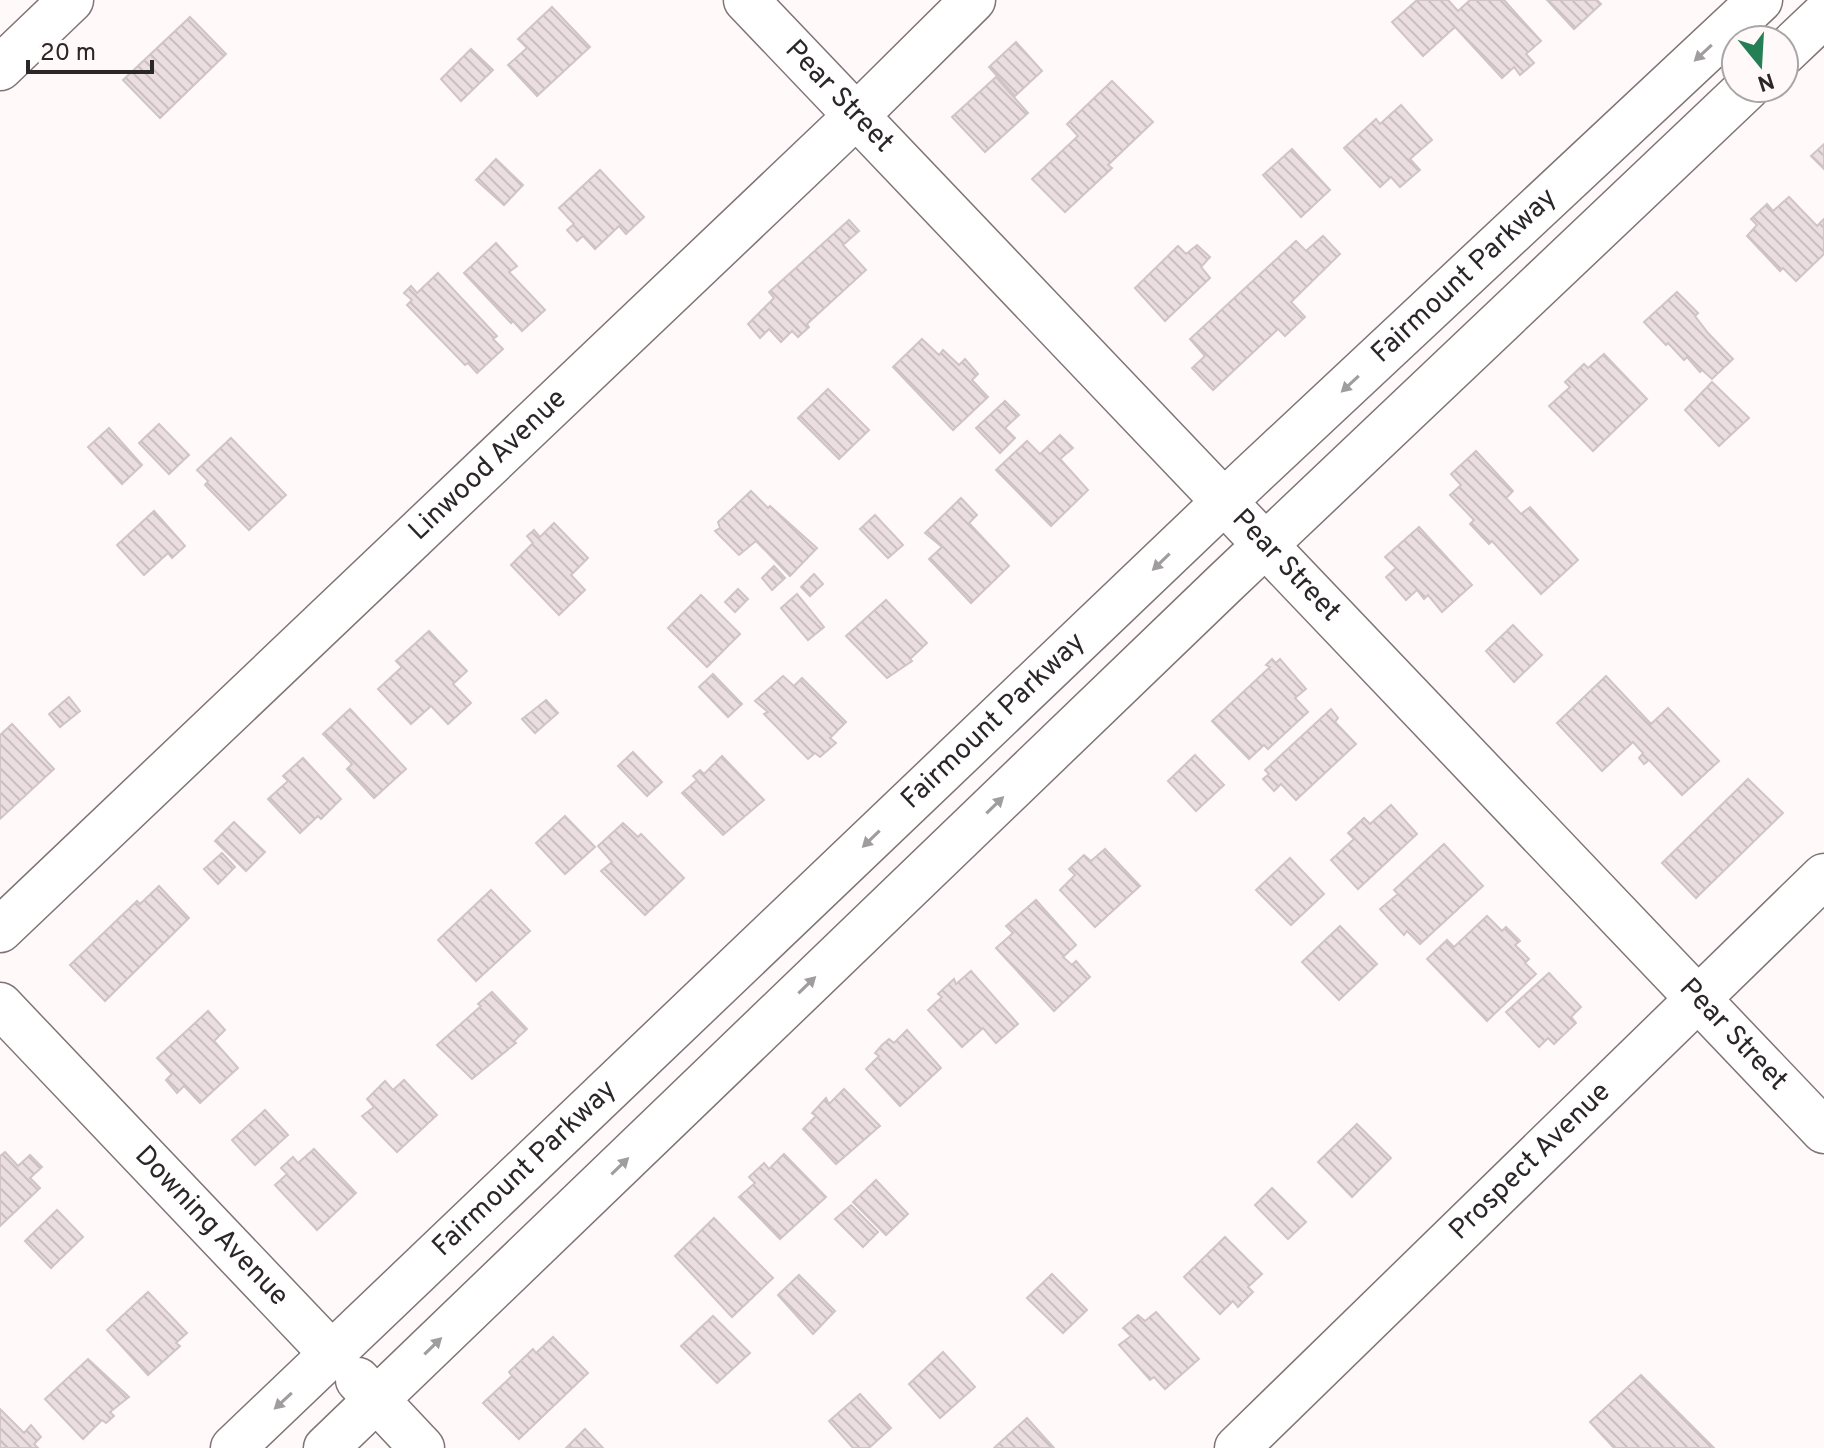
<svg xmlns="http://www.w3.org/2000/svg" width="1824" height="1448" font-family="Overpass,sans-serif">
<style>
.building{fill:url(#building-back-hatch);stroke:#d1c4c6;stroke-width:2}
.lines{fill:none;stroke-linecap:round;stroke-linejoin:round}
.minor-casing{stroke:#807476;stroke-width:47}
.tertiary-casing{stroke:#807476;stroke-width:47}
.minor{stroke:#fff;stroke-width:44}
.tertiary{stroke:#fff;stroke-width:44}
.oneway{fill:#a09d9e}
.labels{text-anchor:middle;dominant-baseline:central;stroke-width:6;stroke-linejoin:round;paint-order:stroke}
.street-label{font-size:28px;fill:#2b2627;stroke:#fff9fa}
</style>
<defs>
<pattern id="building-back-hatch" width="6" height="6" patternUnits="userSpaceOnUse" patternTransform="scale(2)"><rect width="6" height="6" fill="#ebdee0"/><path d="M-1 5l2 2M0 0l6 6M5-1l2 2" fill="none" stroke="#cabec0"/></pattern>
</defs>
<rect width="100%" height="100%" fill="#fff9fa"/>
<g class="building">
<polygon points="1417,0 1448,0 1458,11 1470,0 1504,0 1541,41 1526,54 1534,63 1520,75 1514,67 1502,78 1455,27 1423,56 1392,22"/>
<polygon points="1547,0 1597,0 1601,4 1574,29"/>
<polygon points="552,7 590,47 537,96 508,65 527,48 518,39"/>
<polygon points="190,17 226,54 160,118 123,80"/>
<polygon points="1016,42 1042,71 1015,96 989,67"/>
<polygon points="471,49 493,70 461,101 441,79"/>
<polygon points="996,77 1028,113 985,152 952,117"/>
<polygon points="1112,81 1153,122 1108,165 1112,168 1065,212 1032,179 1078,136 1067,124"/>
<polygon points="1401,105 1432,140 1410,159 1420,170 1400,187 1391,177 1380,187 1344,148 1376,119 1380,124"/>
<polygon points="1824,144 1824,169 1811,156"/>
<polygon points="1292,149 1330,190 1301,217 1263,175"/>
<polygon points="496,159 523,185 504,205 476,180"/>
<polygon points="600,170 644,217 626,234 619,226 595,249 583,236 577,241 567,230 574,224 559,208"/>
<polygon points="1789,197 1817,226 1824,219 1824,254 1796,281 1783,268 1780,271 1747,236 1757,225 1751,219 1767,204 1773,211"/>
<polygon points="849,220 859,231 843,245 866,270 807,324 809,327 798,337 792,331 781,342 769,329 760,338 748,324 774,298 769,292"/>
<polygon points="1323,236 1340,254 1291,302 1305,317 1285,336 1278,329 1213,390 1192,368 1205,356 1190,339 1296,241 1306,251"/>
<polygon points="496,243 517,266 509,272 545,310 522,331 513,321 511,323 464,273"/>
<polygon points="1197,245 1210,257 1201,267 1210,278 1165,321 1135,288 1178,246 1186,254"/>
<polygon points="438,273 497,336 493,339 503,349 477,373 468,363 465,365 407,305 412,300 404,293 411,286 417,293"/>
<polygon points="1677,292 1698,313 1695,316 1708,333 1733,359 1712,379 1702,370 1700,372 1687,357 1684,360 1668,343 1666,345 1644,322"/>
<polygon points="922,339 939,355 943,350 959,365 965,359 978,374 972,380 988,397 953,430 893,367"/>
<polygon points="1604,354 1647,399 1593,451 1549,406 1570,387 1565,382 1584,364 1588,368"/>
<polygon points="1712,382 1749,418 1719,446 1685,410"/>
<polygon points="828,389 869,430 839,459 798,418"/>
<polygon points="1005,401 1019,415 1005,428 1015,438 1000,453 976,428"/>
<polygon points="159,424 189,455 169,474 139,443"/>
<polygon points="109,428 142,465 122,484 88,447"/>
<polygon points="1060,435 1073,448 1060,459 1088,490 1051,526 996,470 1027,441 1040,454"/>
<polygon points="231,438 286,495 249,530 205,485 208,481 197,470"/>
<polygon points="1476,451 1513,491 1506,498 1521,514 1530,507 1578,560 1541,594 1492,541 1489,544 1470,524 1474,520 1450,495 1461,485 1451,474"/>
<polygon points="751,491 768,508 770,506 817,548 790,576 756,541 739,555 715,531 720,528 718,522"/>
<polygon points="961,498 977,515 969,523 1009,566 971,603 929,559 942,547 925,533"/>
<polygon points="154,511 185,546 172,558 168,553 144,575 117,545"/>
<polygon points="875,515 903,545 888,558 860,529"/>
<polygon points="554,523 588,558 571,575 585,590 559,615 511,565 533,543 527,536 534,530 540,537"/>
<polygon points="1419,527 1472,585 1442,612 1428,595 1424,599 1417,590 1406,600 1386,577 1396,568 1385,557"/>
<polygon points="774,566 785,578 772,590 762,578"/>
<polygon points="814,574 823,584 810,596 801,587"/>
<polygon points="738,589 748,599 735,612 725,602"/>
<polygon points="797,594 824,627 808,640 781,608"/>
<polygon points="701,595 740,634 707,667 668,628"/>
<polygon points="886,600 927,643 910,659 912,661 887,678 846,636"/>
<polygon points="1513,625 1542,655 1514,682 1486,651"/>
<polygon points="429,631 467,671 453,684 471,703 448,724 431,706 411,724 378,689 402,667 396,661"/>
<polygon points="1272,659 1276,663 1280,659 1306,689 1295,698 1308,712 1268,749 1264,745 1249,759 1212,721 1270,667 1266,665"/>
<polygon points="713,674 742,704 728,717 699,687"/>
<polygon points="783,676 794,686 802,678 846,722 830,738 836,743 820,757 815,753 808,759 764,714 768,712 755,701"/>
<polygon points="1606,676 1651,724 1668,708 1719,761 1682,795 1649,760 1644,764 1639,758 1643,753 1633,742 1602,771 1557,723"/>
<polygon points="69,697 80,711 60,727 49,714"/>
<polygon points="546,700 558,713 535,733 522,719"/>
<polygon points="350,709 406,769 374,798 347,769 352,764 323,734"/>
<polygon points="1331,709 1338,718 1335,722 1356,744 1296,800 1281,784 1274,791 1263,779 1269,774 1265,770"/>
<polygon points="12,724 54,769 0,819 0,735"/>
<polygon points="633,752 662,782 647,796 618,766"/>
<polygon points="1195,755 1224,785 1196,811 1168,781"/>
<polygon points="722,756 764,800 723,835 682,793 697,780 693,776 700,770 704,774"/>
<polygon points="303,758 341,799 321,819 318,816 300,833 268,799 288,781 283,776"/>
<polygon points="1748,779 1783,813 1696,898 1662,863"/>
<polygon points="1391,805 1417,834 1358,889 1331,860 1354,839 1348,833 1364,818 1370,824"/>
<polygon points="565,816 595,847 565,874 536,843"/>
<polygon points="234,822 265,852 246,871 215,841"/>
<polygon points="623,823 638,837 641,834 684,878 645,915 601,871 612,862 598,846"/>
<polygon points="1444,844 1483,886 1420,944 1407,931 1404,935 1380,909 1398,894 1394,890"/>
<polygon points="1105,849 1140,886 1095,927 1060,890 1075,875 1069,869 1084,855 1091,861"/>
<polygon points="222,853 235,867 218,884 204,869"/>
<polygon points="1290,858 1324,894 1291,925 1256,890"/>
<polygon points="159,886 189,918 105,1001 70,965 137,901 140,904"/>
<polygon points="491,890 530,931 476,981 438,940"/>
<polygon points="1036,900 1076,945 1063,957 1072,965 1076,961 1090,977 1054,1011 996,948 1013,933 1006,926"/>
<polygon points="1487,916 1502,931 1506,927 1520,941 1515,945 1529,959 1525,963 1536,974 1487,1021 1427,959 1447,940 1454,947"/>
<polygon points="1340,926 1377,964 1339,1000 1302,962"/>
<polygon points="971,971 1018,1024 996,1043 983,1028 962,1047 928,1010 942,997 938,994 954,979 956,984"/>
<polygon points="1549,973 1581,1007 1571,1017 1576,1023 1554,1044 1548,1038 1539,1047 1506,1012"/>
<polygon points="492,992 527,1029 514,1041 516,1043 472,1079 437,1045 481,1006 478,1004"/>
<polygon points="208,1011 225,1030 214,1041 238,1068 200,1103 184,1086 177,1093 166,1080 172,1074 157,1058"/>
<polygon points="907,1030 941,1068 900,1106 866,1069 879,1056 875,1053 882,1045 889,1039 894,1043"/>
<polygon points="404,1080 437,1115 397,1152 362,1116 374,1107 367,1099 385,1081 393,1090"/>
<polygon points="844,1089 880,1126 836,1164 803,1129 816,1116 812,1113 826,1098 829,1104"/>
<polygon points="265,1110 288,1135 255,1165 232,1140"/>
<polygon points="1357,1124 1391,1158 1352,1197 1318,1162"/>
<polygon points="314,1149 356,1193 317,1230 275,1185 287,1174 281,1168 293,1157 298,1163"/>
<polygon points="5,1152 18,1166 30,1155 42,1167 30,1178 40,1188 0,1226 0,1156"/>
<polygon points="784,1154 826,1197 780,1239 739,1197 755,1183 749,1177 764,1163 769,1169"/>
<polygon points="876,1180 908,1214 886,1235 853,1202"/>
<polygon points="1272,1188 1306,1222 1288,1239 1255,1205"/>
<polygon points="851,1205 878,1232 863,1247 835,1219"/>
<polygon points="57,1210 83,1237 51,1268 25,1241"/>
<polygon points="714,1218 773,1278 732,1317 675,1256"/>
<polygon points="1225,1237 1262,1274 1248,1287 1253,1292 1238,1307 1233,1301 1220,1314 1184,1277"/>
<polygon points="1052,1274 1087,1310 1063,1333 1027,1298"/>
<polygon points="799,1275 835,1311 813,1334 778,1295"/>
<polygon points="148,1292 187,1333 176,1343 180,1346 148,1375 107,1330"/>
<polygon points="1156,1312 1199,1359 1165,1389 1154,1377 1150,1380 1119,1345 1131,1336 1123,1328 1138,1315 1145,1321"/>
<polygon points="713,1316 750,1353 717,1383 681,1346"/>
<polygon points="553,1337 588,1373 519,1439 483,1403 512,1376 509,1372 533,1349 536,1353"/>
<polygon points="943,1352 975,1387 940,1418 909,1384"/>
<polygon points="88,1359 129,1397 110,1412 114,1416 106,1423 102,1420 83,1439 45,1399"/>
<polygon points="1641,1375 1714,1448 1614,1448 1590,1422"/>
<polygon points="860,1394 891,1428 869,1448 853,1448 829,1421"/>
<polygon points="0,1409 24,1433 31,1425 41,1437 34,1444 38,1448 0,1448"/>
<polygon points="1027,1418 1054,1448 994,1448"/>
<polygon points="585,1429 603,1448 566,1448"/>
</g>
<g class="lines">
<g class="minor-casing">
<g id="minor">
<path id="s1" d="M 746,0 L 1824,1131"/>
<polyline points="0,68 71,0"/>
<path id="s2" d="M 0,930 L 856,116 L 973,0"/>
<path id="s3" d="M 0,1005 L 332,1354"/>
<path id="s4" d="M 1237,1448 L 1824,876"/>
</g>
</g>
<g class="tertiary-casing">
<g id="tertiary">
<polyline points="1784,53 1824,15"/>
<polyline points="358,1380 422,1448"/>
<path id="s5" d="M 233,1448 L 1249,478 L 1760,0"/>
<polyline points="326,1448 1224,584 1747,88"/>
</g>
</g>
<use href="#minor" class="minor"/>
<use href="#tertiary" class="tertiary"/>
</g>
<defs><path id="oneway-solid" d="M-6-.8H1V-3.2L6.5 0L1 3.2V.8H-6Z" transform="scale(2)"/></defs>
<g class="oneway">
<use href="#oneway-solid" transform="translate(1703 53) rotate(137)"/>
<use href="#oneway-solid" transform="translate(1350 384) rotate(137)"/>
<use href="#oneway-solid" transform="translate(1161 562) rotate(136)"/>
<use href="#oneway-solid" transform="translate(995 805) rotate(-44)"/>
<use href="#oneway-solid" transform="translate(871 839) rotate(136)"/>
<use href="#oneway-solid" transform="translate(807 985) rotate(-44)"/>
<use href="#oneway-solid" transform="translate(620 1166) rotate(-44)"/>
<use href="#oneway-solid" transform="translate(433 1346) rotate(-44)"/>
<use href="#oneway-solid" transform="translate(283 1401) rotate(137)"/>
</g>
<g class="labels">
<g class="street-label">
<text stroke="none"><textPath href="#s1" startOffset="134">Pear Street</textPath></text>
<text stroke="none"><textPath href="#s5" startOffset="1700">Fairmount Parkway</textPath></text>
<text stroke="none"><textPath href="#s2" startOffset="674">Linwood Avenue</textPath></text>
<text stroke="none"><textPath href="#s1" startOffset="782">Pear Street</textPath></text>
<text stroke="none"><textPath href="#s5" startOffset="1052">Fairmount Parkway</textPath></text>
<text stroke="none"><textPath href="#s1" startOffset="1430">Pear Street</textPath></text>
<text stroke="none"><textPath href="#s4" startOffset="410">Prospect Avenue</textPath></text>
<text stroke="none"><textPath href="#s5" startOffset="404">Fairmount Parkway</textPath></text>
<text stroke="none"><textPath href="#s3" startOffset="306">Downing Avenue</textPath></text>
</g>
</g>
<g transform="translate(1760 64) rotate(162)"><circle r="38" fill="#fff9fa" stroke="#aaa5a6" stroke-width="2"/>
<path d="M0-6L14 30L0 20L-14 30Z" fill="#257f55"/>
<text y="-12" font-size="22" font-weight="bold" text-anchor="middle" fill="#2b2627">N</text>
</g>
<path d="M28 60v12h124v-12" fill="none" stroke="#2b2627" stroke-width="4"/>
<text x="40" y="60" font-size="24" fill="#2b2627" stroke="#fff9fa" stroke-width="6" paint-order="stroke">20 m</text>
</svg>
